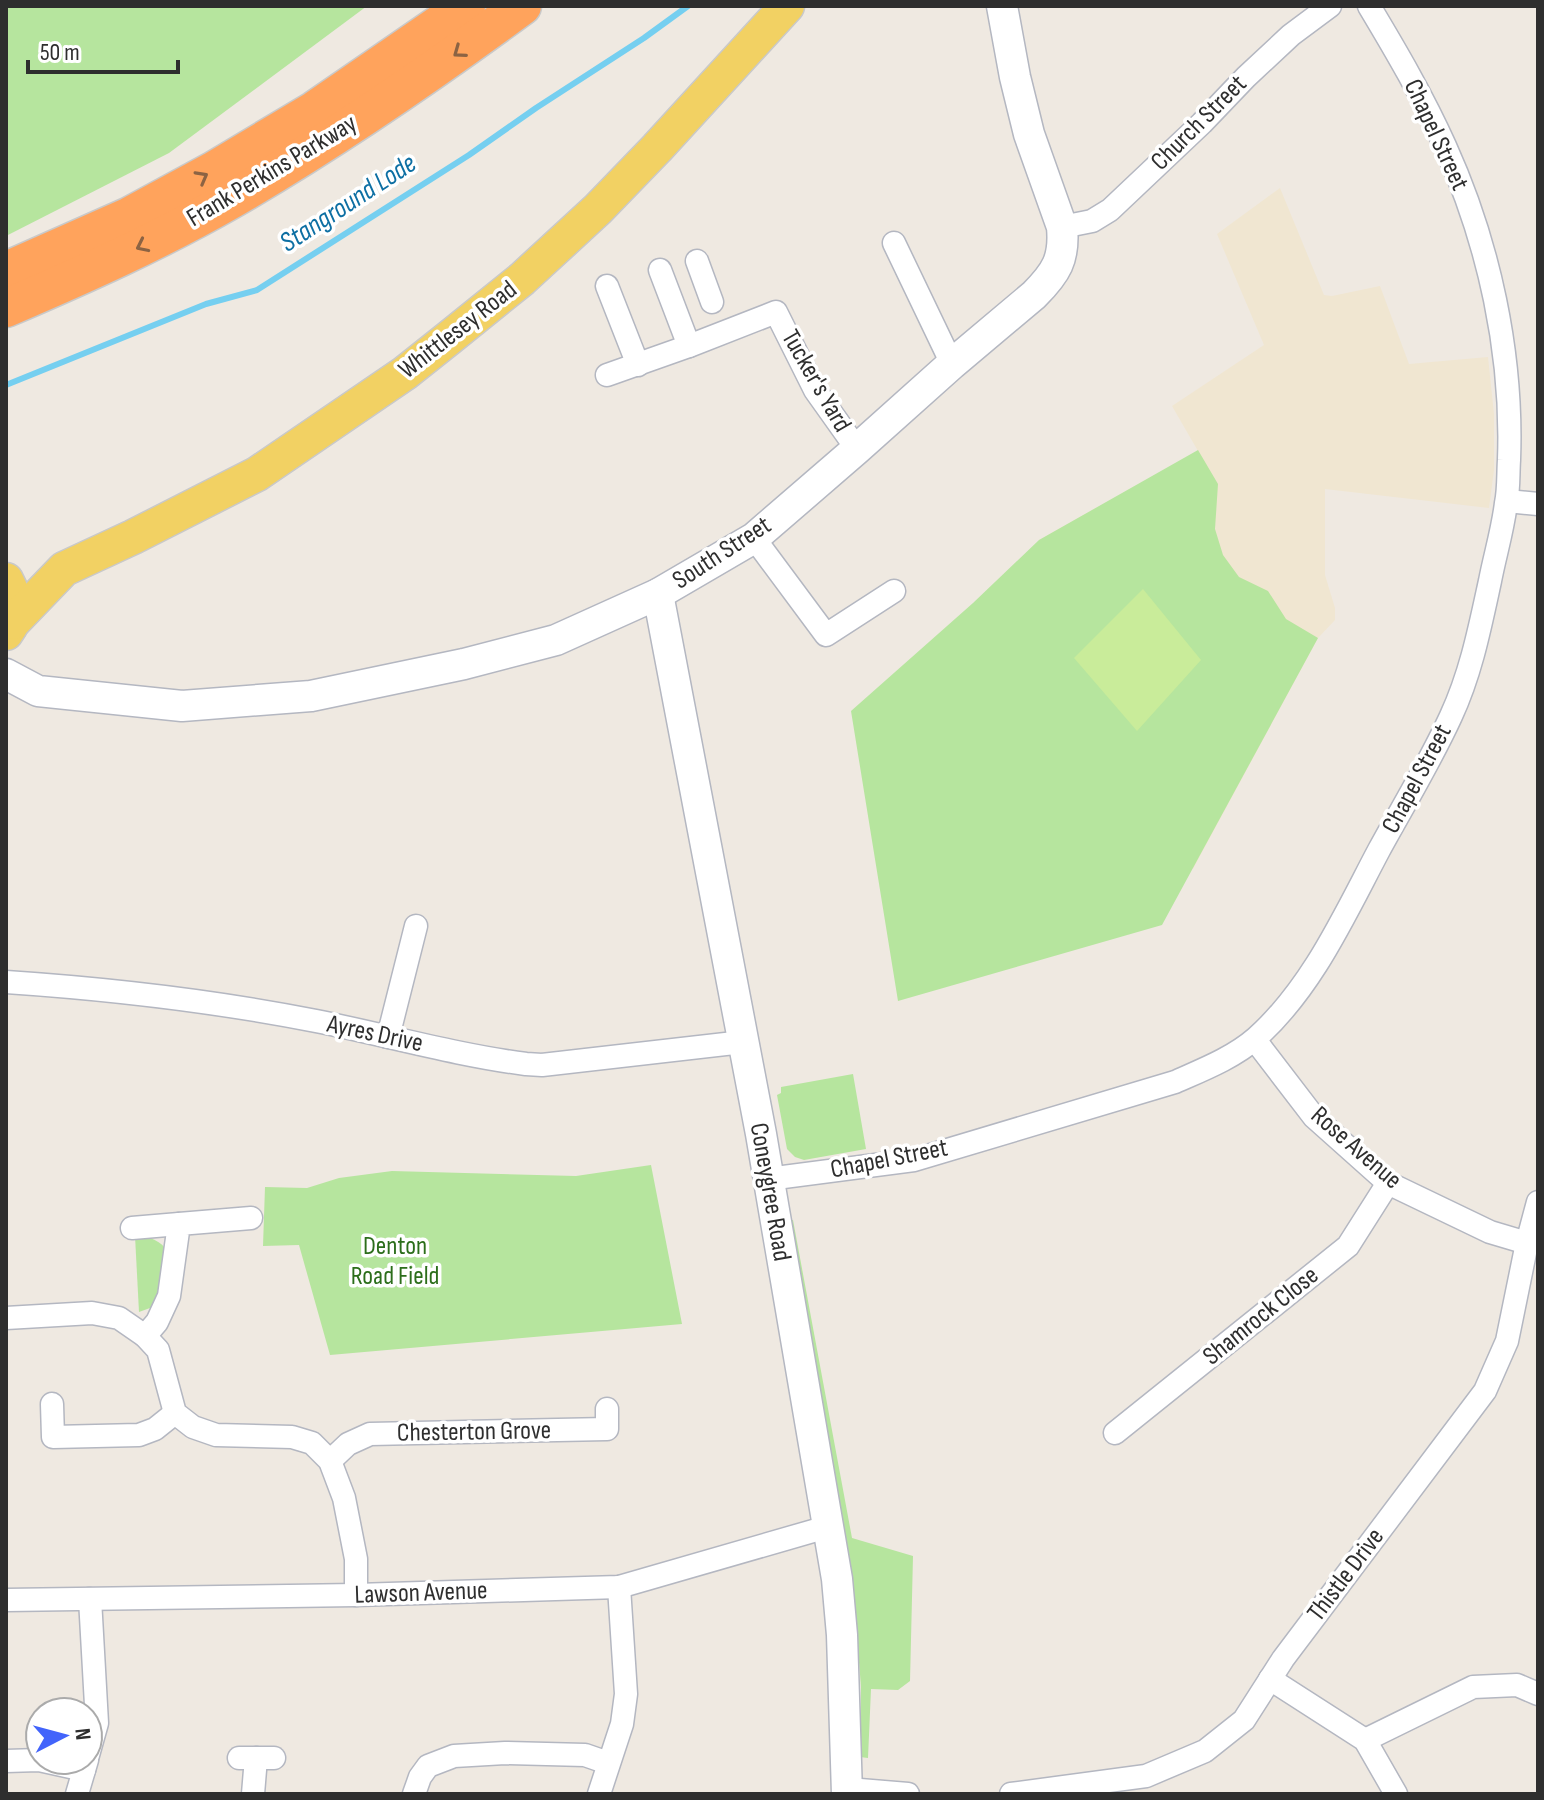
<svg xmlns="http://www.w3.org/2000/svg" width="1544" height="1800" font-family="'Sofia Sans Condensed',sans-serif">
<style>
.education{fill:#f0e6d1}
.green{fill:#b6e59e}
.pitch{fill:#c9ec9a}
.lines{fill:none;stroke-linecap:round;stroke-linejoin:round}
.stream{stroke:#75cff0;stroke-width:6}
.street-casing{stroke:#b4b7c1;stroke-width:25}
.secondary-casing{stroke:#b4b7c1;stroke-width:33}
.primary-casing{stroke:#c9c9c9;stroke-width:37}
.highway-casing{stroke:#c9c9c9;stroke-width:41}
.street{stroke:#fff;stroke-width:22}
.secondary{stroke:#fff;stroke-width:30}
.primary{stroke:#f2d163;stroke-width:34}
.highway{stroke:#ffa35c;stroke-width:38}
.oneway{stroke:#8c6343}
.labels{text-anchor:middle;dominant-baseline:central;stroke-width:7;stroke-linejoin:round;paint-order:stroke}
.street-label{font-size:26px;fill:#2e2e2e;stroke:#fff}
.park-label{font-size:26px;fill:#2c6e1b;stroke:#fff}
.water-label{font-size:28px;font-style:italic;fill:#0d6fa3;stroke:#fff}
</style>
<rect width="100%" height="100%" fill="#efe9e1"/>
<polygon class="education" points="1280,188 1324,295 1332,296 1380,286 1409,364 1488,357 1494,414 1494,470 1489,508 1325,489 1325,575 1335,608 1335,620 1318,638 1193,869 1039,540 1198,451 1172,406 1264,345 1217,234"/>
<g class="green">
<polygon points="6,6 367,6 169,153 6,236"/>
<polygon points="1198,450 1218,484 1215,529 1223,555 1239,577 1268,591 1286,619 1318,638 1162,925 898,1001 851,711 973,603 1039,540"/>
<polygon points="853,1074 866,1149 804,1160 795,1157 787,1149 777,1095 781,1093 781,1087"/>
<polygon points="651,1165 682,1324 330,1355 299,1245 263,1246 265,1187 307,1188 339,1178 392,1171 576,1176"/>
<polygon points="786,1220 793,1220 852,1538 913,1556 910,1681 898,1690 871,1689 868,1758 860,1757 861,1687 854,1600"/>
<path d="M 135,1236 C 150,1236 160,1240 169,1253 L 157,1302 L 150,1308 L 139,1312 Z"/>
</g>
<polygon class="pitch" points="1143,589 1201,660 1137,731 1074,658"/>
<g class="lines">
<polyline class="stream" points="6,385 206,304 257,290 469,155 536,108 644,38 688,6"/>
<g class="street-casing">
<g id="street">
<polyline points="1062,227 1092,221 1110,210 1202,123 1246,77 1291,35 1330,6"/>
<polyline points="894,243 952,364"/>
<polyline points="697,261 712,302"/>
<polyline points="660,270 689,346"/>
<polyline points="607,286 638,365"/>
<polyline points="607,375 689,346 776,312 815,390 857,449"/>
<polyline points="1507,501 1538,504"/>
<polyline points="754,538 826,635 894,591"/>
<path d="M 6,982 C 110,989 214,1001 316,1021 C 386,1035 456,1055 526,1064 L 542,1065 L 743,1042"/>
<polyline points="388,1037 416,926"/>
<polyline points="1255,1040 1314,1117 1388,1183 1490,1232 1527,1243"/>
<path d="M 768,1179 L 914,1160 L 1175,1082 C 1202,1070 1233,1058 1256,1038 C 1312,988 1344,916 1379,850 C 1403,806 1430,762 1451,716 C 1471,673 1480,627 1490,581 C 1495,555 1503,529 1506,503 C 1509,489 1508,474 1509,460 C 1513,354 1489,243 1445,146 C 1423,97 1396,51 1369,6"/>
<polyline points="132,1228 179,1224"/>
<polyline points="6,1318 92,1313 119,1318 145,1336 158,1350 175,1413 193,1427 216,1435 292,1437 312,1443 330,1461 344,1498 356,1559 356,1595"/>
<polyline points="145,1336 157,1322 169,1296 179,1224 251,1218"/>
<polyline points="52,1404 53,1437 139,1435 155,1429 175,1413"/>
<polyline points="1115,1433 1348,1246 1388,1183"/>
<polyline points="330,1461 348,1444 370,1434 607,1429 607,1409"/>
<polyline points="6,1600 356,1595 619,1587 827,1527"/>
<polyline points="1270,1679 1365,1740 1396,1794"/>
<polyline points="1365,1740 1473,1687 1517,1685 1538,1694"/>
<polyline points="88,1755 97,1723 90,1599"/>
<polyline points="239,1758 274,1758"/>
<polyline points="6,1761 39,1760 84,1770"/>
<polyline points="848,1789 908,1794"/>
<polyline points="77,1794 87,1760"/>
<polyline points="253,1794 256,1758"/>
<polyline points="414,1794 420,1777 428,1766 454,1756 505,1753 585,1755 608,1763"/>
<polyline points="599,1794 622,1724 626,1694 619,1587"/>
<polyline points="1011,1794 1146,1776 1205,1751 1244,1720 1283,1659 1485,1391 1507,1341 1527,1243 1538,1202"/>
</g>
</g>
<g class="secondary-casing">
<g id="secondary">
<polyline points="658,594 761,1134 837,1579 842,1635 847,1794"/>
<path d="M 6,674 L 38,691 L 182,706 L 311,696 L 464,664 L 556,640 L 658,594 L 754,538 L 857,449 L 952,364 L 1034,295 C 1056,273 1065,259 1062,227 L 1029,134 L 1015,77 L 1002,6"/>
</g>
</g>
<g class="primary-casing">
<g id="primary">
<path d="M 6,580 C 16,598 19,616 6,633"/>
<polyline points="13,622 64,569 133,537 257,474 405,373 449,338 522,279 598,209 657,148 787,6"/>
</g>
</g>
<g class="highway-casing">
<g id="highway">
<polyline points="6,271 130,216 213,171 315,110 466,6"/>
<path d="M 6,308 C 83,275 159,241 232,199 C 332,141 428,75 522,6"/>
</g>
</g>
<use href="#street" class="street"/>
<use href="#secondary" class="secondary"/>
<use href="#primary" class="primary"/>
<use href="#highway" class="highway"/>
</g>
<defs><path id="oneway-chevron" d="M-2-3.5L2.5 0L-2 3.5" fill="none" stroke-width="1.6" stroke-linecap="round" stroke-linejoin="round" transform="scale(2)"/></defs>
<g class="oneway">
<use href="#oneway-chevron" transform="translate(459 52) rotate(144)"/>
<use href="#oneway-chevron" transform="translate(202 177) rotate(-29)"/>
<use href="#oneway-chevron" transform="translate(142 246) rotate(154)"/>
</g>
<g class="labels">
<g class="street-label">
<text transform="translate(1199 123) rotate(-45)">Church Street</text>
<text transform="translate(1436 135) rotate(65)">Chapel Street</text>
<text transform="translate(272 171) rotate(-31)">Frank Perkins Parkway</text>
<text transform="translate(458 330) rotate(-38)">Whittlesey Road</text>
<text transform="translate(816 381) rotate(60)">Tucker's Yard</text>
<text transform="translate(722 553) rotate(-33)">South Street</text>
<text transform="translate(1417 779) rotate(-62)">Chapel Street</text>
<text transform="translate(375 1034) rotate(12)">Ayres Drive</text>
<text transform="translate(1356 1148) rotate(41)">Rose Avenue</text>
<text transform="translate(889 1159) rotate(-11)">Chapel Street</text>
<text transform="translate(770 1192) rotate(80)">Coneygree Road</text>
<text transform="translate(1261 1316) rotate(-39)">Shamrock Close</text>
<text transform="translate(474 1432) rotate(-1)">Chesterton Grove</text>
<text transform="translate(1346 1575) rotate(-53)">Thistle Drive</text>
<text transform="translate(421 1593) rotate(-2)">Lawson Avenue</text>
</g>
<g class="park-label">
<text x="395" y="1246">Denton<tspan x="395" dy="30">Road Field</tspan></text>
</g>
<g class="water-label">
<text transform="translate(348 203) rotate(-33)">Stanground Lode</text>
</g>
</g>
<rect width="1544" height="1800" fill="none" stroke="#2e2e2e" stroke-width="16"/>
<g transform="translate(64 1736) rotate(84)"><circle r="38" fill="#ffffff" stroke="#ababab" stroke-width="2"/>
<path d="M0-6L14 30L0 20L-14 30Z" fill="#4264fb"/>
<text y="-12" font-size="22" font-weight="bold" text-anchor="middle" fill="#2e2e2e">N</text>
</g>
<path d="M28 60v12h150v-12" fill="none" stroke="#2e2e2e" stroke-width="4"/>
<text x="40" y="60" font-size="24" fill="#2e2e2e" stroke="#ffffff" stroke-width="6" paint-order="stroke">50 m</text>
</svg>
